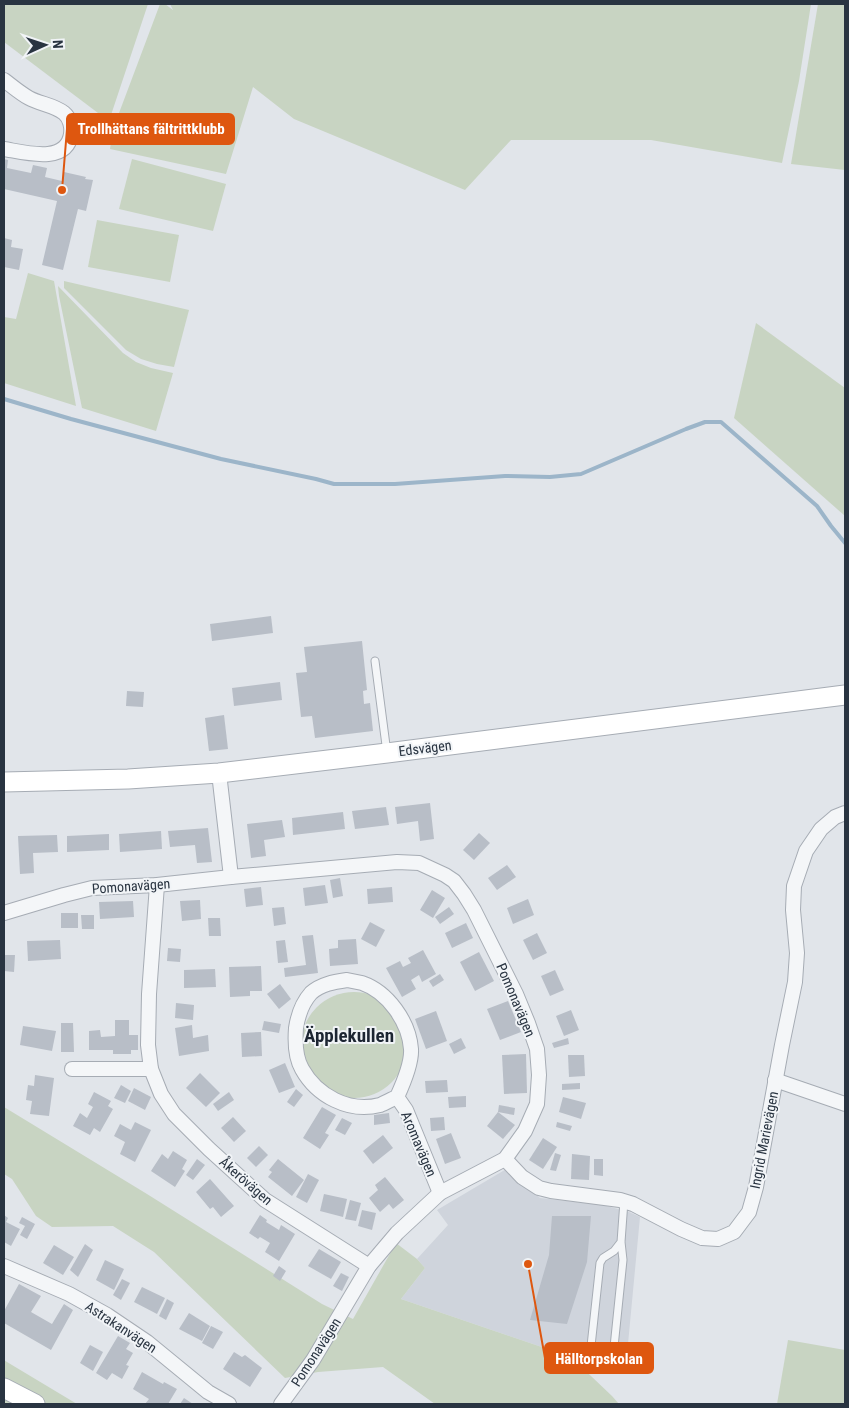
<svg xmlns="http://www.w3.org/2000/svg" width="849" height="1408" font-family="'Roboto Condensed',sans-serif">
<style>
.built{fill:#cfd4dc}
.green{fill:#c8d4c2}
.lines{fill:none;stroke-linecap:round;stroke-linejoin:round}
.stream{stroke:#9cb5c9;stroke-width:4}
.building{fill:#b8bec7}
.lane-casing{stroke:#a6acb4;stroke-width:9}
.street-casing{stroke:#a6acb4;stroke-width:16}
.secondary-casing{stroke:#a6acb4;stroke-width:21}
.lane{stroke:#f4f6f8;stroke-width:7}
.street{stroke:#f4f6f8;stroke-width:14}
.secondary{stroke:#fff;stroke-width:19}
.labels{text-anchor:middle;dominant-baseline:central;stroke-width:4;stroke-linejoin:round;paint-order:stroke}
.street-label{font-size:14px;fill:#293441;stroke:#f1f4f7}
.district-label{font-size:19px;font-weight:bold;fill:#1c2532;stroke:#f1f4f7}
.leader{fill:none;stroke:#de570f;stroke-width:2}
.callout-dot{fill:#de570f;stroke:#f1f4f7;stroke-width:2}
.callout{fill:#de570f;stroke:#de570f;stroke-width:2}
.callout-label{font-size:15px;text-anchor:middle;font-weight:bold;fill:#fff}
</style>
<rect width="100%" height="100%" fill="#e1e5ea"/>
<polygon class="built" points="508,1168 540,1198 603,1205 629,1212 640,1217 626,1365 571,1357 401,1299 425,1268 417,1259 448,1225 437,1210"/>
<g class="green">
<polygon points="4,4 148,4 110,118 102,116 4,42"/>
<polygon points="160,4 165,4 173,10 170,4 811,4 799,81 782,163 651,140 511,140 465,190 294,119 253,87 226,174 110,149 113,129"/>
<polygon points="818,4 845,4 845,170 791,164"/>
<polygon points="132,159 226,184 213,231 119,209"/>
<polygon points="97,220 179,235 170,282 88,267"/>
<polygon points="28,273 54,281 76,406 4,383 4,317 16,319"/>
<polygon points="64,281 189,310 174,367 157,364 141,359 126,350 64,288"/>
<polygon points="58,286 123,353 136,362 151,368 173,373 156,431 82,408 59,296"/>
<polygon points="756,323 845,388 845,516 734,418"/>
<circle cx="354" cy="1045" r="53"/>
<polygon points="4,1107 147,1194 322,1304 353,1319 396,1243 417,1259 425,1268 401,1299 571,1357 612,1396 619,1404 435,1404 383,1367 318,1372 285,1378 154,1252 113,1226 52,1227 36,1216 12,1179 4,1174"/>
<polygon points="788,1340 845,1350 845,1404 777,1404"/>
<polygon points="4,1360 7,1362 77,1404 4,1404"/>
</g>
<g class="lines">
<polyline class="stream" points="4,399 71,419 221,459 316,479 334,484 395,484 505,476 550,477 581,474 686,429 705,422 721,422 817,506 831,526 845,543"/>
</g>
<g class="building">
<polygon points="4,159 8,160 7,168 31,173 33,165 47,168 45,177 62,181 64,172 86,177 85,179 93,180 86,211 78,209 63,270 42,265 57,201 4,189"/>
<polygon points="4,238 12,240 11,247 23,249 19,270 4,267"/>
<polygon points="271,616 273,633 212,641 210,624"/>
<polygon points="362,641 367,690 363,691 364,704 370,703 373,731 315,738 312,716 301,717 296,673 307,672 304,647"/>
<polygon points="280,682 282,700 234,706 232,688"/>
<polygon points="127,691 144,692 143,707 126,706"/>
<polygon points="224,715 228,749 209,751 205,718"/>
<polygon points="430,803 434,839 420,841 418,821 397,824 395,807"/>
<polygon points="386,807 389,825 355,829 352,811"/>
<polygon points="343,812 345,829 293,835 292,818"/>
<polygon points="282,820 285,837 264,840 266,856 251,858 247,824"/>
<polygon points="208,828 212,862 197,863 195,845 170,847 168,831"/>
<polygon points="161,831 162,849 120,852 119,834"/>
<polygon points="479,833 490,843 474,860 463,850"/>
<polygon points="109,834 109,850 67,852 67,836"/>
<polygon points="57,835 58,852 33,853 34,873 20,874 18,836"/>
<polygon points="507,865 516,877 497,890 488,878"/>
<polygon points="340,878 343,896 333,898 330,880"/>
<polygon points="325,885 328,903 305,906 303,888"/>
<polygon points="261,887 263,905 246,907 244,889"/>
<polygon points="392,887 393,902 368,904 367,889"/>
<polygon points="432,890 445,898 433,918 420,910"/>
<polygon points="528,899 534,915 513,924 507,908"/>
<polygon points="200,900 201,919 182,921 180,901"/>
<polygon points="133,901 134,917 100,919 99,902"/>
<polygon points="284,907 286,924 274,926 272,908"/>
<polygon points="449,907 454,914 440,924 435,917"/>
<rect x="61" y="913" width="17" height="15"/>
<polygon points="81,915 94,915 94,929 82,929"/>
<polygon points="208,918 220,918 221,936 209,936"/>
<polygon points="370,922 385,930 376,947 361,939"/>
<polygon points="466,923 473,938 452,948 445,933"/>
<polygon points="537,933 547,953 533,960 523,940"/>
<polygon points="313,935 318,973 285,977 284,968 306,965 302,936"/>
<polygon points="356,939 358,964 330,966 329,949 338,948 338,940"/>
<polygon points="60,940 61,959 28,961 27,941"/>
<polygon points="285,940 288,962 278,963 276,941"/>
<polygon points="168,948 181,949 180,962 167,961"/>
<polygon points="423,950 436,974 422,982 419,975 411,980 416,989 402,997 386,968 400,961 403,967 411,963 408,958"/>
<polygon points="479,952 494,981 475,991 460,962"/>
<polygon points="4,955 15,955 14,972 4,971"/>
<polygon points="261,966 262,991 250,991 250,996 230,997 229,967"/>
<polygon points="215,969 216,987 184,988 184,970"/>
<polygon points="555,970 564,990 550,996 541,976"/>
<polygon points="440,974 444,980 433,987 429,981"/>
<polygon points="280,984 291,999 279,1009 267,994"/>
<polygon points="508,1001 521,1032 500,1040 487,1009"/>
<polygon points="176,1003 194,1005 193,1020 175,1018"/>
<polygon points="571,1010 579,1030 564,1036 556,1016"/>
<polygon points="436,1011 447,1041 426,1049 415,1019"/>
<polygon points="115,1020 129,1020 129,1035 138,1035 138,1050 131,1050 131,1054 113,1054 113,1050 89,1050 89,1031 100,1030 101,1037 115,1036"/>
<polygon points="264,1021 281,1024 279,1033 262,1030"/>
<polygon points="61,1023 73,1023 74,1052 61,1052"/>
<polygon points="192,1025 193,1038 208,1035 209,1051 179,1056 175,1028"/>
<polygon points="23,1026 56,1031 52,1051 20,1045"/>
<polygon points="261,1032 262,1056 242,1057 241,1033"/>
<polygon points="461,1038 466,1048 454,1054 449,1044"/>
<polygon points="568,1038 569,1044 554,1048 552,1043"/>
<polygon points="526,1054 527,1093 504,1094 502,1055"/>
<polygon points="568,1055 584,1055 585,1076 569,1077"/>
<polygon points="285,1063 295,1087 279,1093 269,1070"/>
<polygon points="200,1073 220,1093 206,1107 186,1088"/>
<polygon points="35,1075 54,1078 49,1116 30,1114 32,1101 26,1100 28,1085 34,1086"/>
<polygon points="447,1080 448,1092 426,1093 425,1081"/>
<polygon points="580,1083 580,1089 562,1090 562,1084"/>
<polygon points="121,1085 131,1091 125,1103 114,1098"/>
<polygon points="134,1088 151,1097 145,1110 128,1101"/>
<polygon points="296,1089 303,1095 294,1107 287,1102"/>
<polygon points="94,1092 111,1101 108,1106 113,1109 100,1132 94,1128 90,1135 73,1126 80,1113 87,1118 93,1107 88,1104"/>
<polygon points="229,1092 234,1100 218,1111 213,1104"/>
<polygon points="466,1096 466,1107 449,1108 448,1097"/>
<polygon points="563,1097 586,1103 581,1119 559,1112"/>
<polygon points="499,1105 515,1108 514,1115 498,1112"/>
<polygon points="322,1107 336,1115 325,1133 329,1135 320,1149 303,1138"/>
<polygon points="498,1112 515,1125 503,1139 487,1126"/>
<polygon points="389,1113 390,1123 374,1125 374,1115"/>
<polygon points="233,1117 246,1131 234,1142 221,1128"/>
<polygon points="444,1117 445,1130 431,1131 430,1118"/>
<polygon points="342,1118 352,1123 345,1135 335,1130"/>
<polygon points="135,1122 151,1130 135,1162 120,1154 125,1142 114,1136 120,1124 131,1130"/>
<polygon points="557,1122 572,1126 570,1131 556,1127"/>
<polygon points="451,1133 461,1158 445,1164 436,1139"/>
<polygon points="383,1135 393,1148 373,1164 363,1151"/>
<polygon points="543,1138 557,1147 543,1169 529,1160"/>
<polygon points="259,1146 268,1155 256,1167 247,1158"/>
<polygon points="173,1151 187,1160 182,1169 185,1171 175,1187 151,1171 162,1154 168,1159"/>
<polygon points="555,1153 561,1155 556,1171 550,1170"/>
<polygon points="572,1154 590,1156 589,1180 571,1179"/>
<polygon points="197,1159 205,1165 193,1180 186,1175"/>
<polygon points="278,1159 304,1180 292,1196 268,1177 272,1172 269,1170"/>
<polygon points="594,1159 603,1159 603,1176 594,1175"/>
<polygon points="308,1174 319,1180 307,1203 296,1197"/>
<polygon points="385,1177 404,1200 393,1209 389,1204 380,1212 369,1198 378,1190 375,1185"/>
<polygon points="210,1179 234,1206 221,1217 213,1207 210,1209 196,1192"/>
<polygon points="324,1194 347,1199 343,1217 320,1211"/>
<polygon points="350,1200 361,1203 356,1221 345,1219"/>
<polygon points="362,1210 376,1213 372,1230 358,1226"/>
<polygon points="4,1215 8,1218 6,1222 20,1229 11,1246 4,1242"/>
<polygon points="260,1215 267,1220 266,1222 279,1230 281,1225 295,1234 279,1261 265,1252 270,1243 260,1237 258,1239 249,1233"/>
<polygon points="552,1216 591,1216 587,1262 567,1324 530,1320 549,1255"/>
<polygon points="22,1217 35,1224 27,1239 20,1235 25,1226 19,1223"/>
<polygon points="85,1244 93,1250 78,1277 70,1270"/>
<polygon points="54,1245 74,1257 63,1275 43,1263"/>
<polygon points="319,1249 341,1262 331,1279 308,1266"/>
<polygon points="105,1260 124,1269 114,1290 96,1280"/>
<polygon points="279,1266 286,1271 280,1281 273,1276"/>
<polygon points="341,1273 349,1277 342,1291 333,1286"/>
<polygon points="122,1279 130,1283 121,1300 113,1295"/>
<polygon points="19,1284 41,1296 31,1312 52,1324 64,1304 73,1310 51,1350 4,1323 4,1311"/>
<polygon points="142,1287 165,1298 157,1314 134,1302"/>
<polygon points="167,1299 174,1303 166,1320 159,1316"/>
<polygon points="189,1313 210,1326 202,1341 179,1329"/>
<polygon points="211,1326 223,1332 213,1349 202,1343"/>
<polygon points="118,1336 130,1343 126,1349 133,1353 126,1365 129,1366 122,1379 112,1373 107,1380 96,1373"/>
<polygon points="90,1345 103,1352 93,1371 80,1363"/>
<polygon points="234,1352 242,1357 245,1355 262,1368 250,1387 223,1369"/>
<polygon points="142,1372 163,1384 164,1382 177,1389 168,1404 145,1404 149,1399 133,1389"/>
<polygon points="184,1398 193,1404 180,1404"/>
</g>
<g class="lines">
<g class="lane-casing">
<g id="lane">
<polyline points="375,661 387,753"/>
<polyline points="621,1242 614,1251 603,1258 600,1263 591,1346 593,1348 610,1350 614,1347 623,1260 621,1242 624,1201"/>
</g>
</g>
<g class="street-casing">
<g id="street">
<path d="M 4,80 C 12,86 20,93 29,98 C 40,104 54,105 64,113 C 70,118 72,127 71,134 C 67,165 23,152 4,149"/>
<polyline points="219,773 231,877 397,862 419,863 445,875 454,881 464,894 474,910 516,994 528,1023 537,1049 539,1075 537,1104 525,1131 505,1159 440,1193 397,1233 369,1266 313,1360 281,1404"/>
<polyline points="157,885 149,994 148,1045 151,1069 161,1094 174,1114 209,1149 265,1200 369,1266"/>
<polyline points="4,913 64,895 92,888 157,885 231,877"/>
<path d="M 347,980 C 352,981 357,982 362,983 C 388,992 409,1022 411,1049 C 412,1063 403,1084 397,1097 C 392,1099 385,1103 380,1105 C 349,1113 317,1096 302,1069 C 295,1057 295,1041 296,1028 C 298,1015 302,1003 311,993 C 321,984 334,982 347,980 Z"/>
<polyline points="72,1069 151,1069"/>
<polyline points="775,1080 845,1104"/>
<polyline points="397,1097 406,1110 440,1193"/>
<polyline points="505,1159 522,1177 539,1188 551,1191 620,1200 633,1204 681,1229 702,1238 718,1239 734,1232 749,1212 756,1187 782,1045 795,982 797,953 793,910 794,886 806,851 821,829 835,817 845,813"/>
<polyline points="4,1266 69,1294 107,1315 147,1342 208,1392 229,1404"/>
</g>
</g>
<g class="secondary-casing">
<g id="secondary">
<polyline points="4,782 128,779 219,773 387,753 845,695"/>
<polyline points="4,1388 35,1404"/>
</g>
</g>
<use href="#lane" class="lane"/>
<use href="#street" class="street"/>
<use href="#secondary" class="secondary"/>
</g>
<g class="labels">
<g class="street-label">
<text transform="translate(425 748) rotate(-7)">Edsvägen</text>
<text transform="translate(131 886) rotate(-4)">Pomonavägen</text>
<text transform="translate(516 1000) rotate(67)">Pomonavägen</text>
<text transform="translate(764 1140) rotate(-79)">Ingrid Marievägen</text>
<text transform="translate(419 1144) rotate(67)">Aromavägen</text>
<text transform="translate(246 1181) rotate(41)">Åkerövägen</text>
<text transform="translate(121 1327) rotate(33)">Astrakanvägen</text>
<text transform="translate(316 1352) rotate(-57)">Pomonavägen</text>
</g>
<g class="district-label">
<text x="349" y="1035">Äpplekullen</text>
</g>
</g>
<path class="leader" d="M62 190L67 129M528 1264L545 1358"/>
<g class="callout-dot">
<circle cx="62" cy="190" r="5"/>
<circle cx="528" cy="1264" r="5"/>
</g>
<g class="callout">
<rect x="67" y="114" width="167" height="30" rx="5"/>
<rect x="545" y="1343" width="108" height="30" rx="5"/>
</g>
<g class="callout-label">
<text x="151" y="134">Trollhättans fältrittklubb</text>
<text x="599" y="1364">Hälltorpskolan</text>
</g>
<rect width="849" height="1408" fill="none" stroke="#293441" stroke-width="10"/>
<g transform="translate(45 45) rotate(87)" stroke="#f1f4f7" stroke-width="4" paint-order="stroke">
<path d="M0-4L9 19L0 12L-9 19Z" fill="#293441"/>
<text y="-8" font-size="14" font-weight="bold" text-anchor="middle" fill="#293441">N</text>
</g>
</svg>
